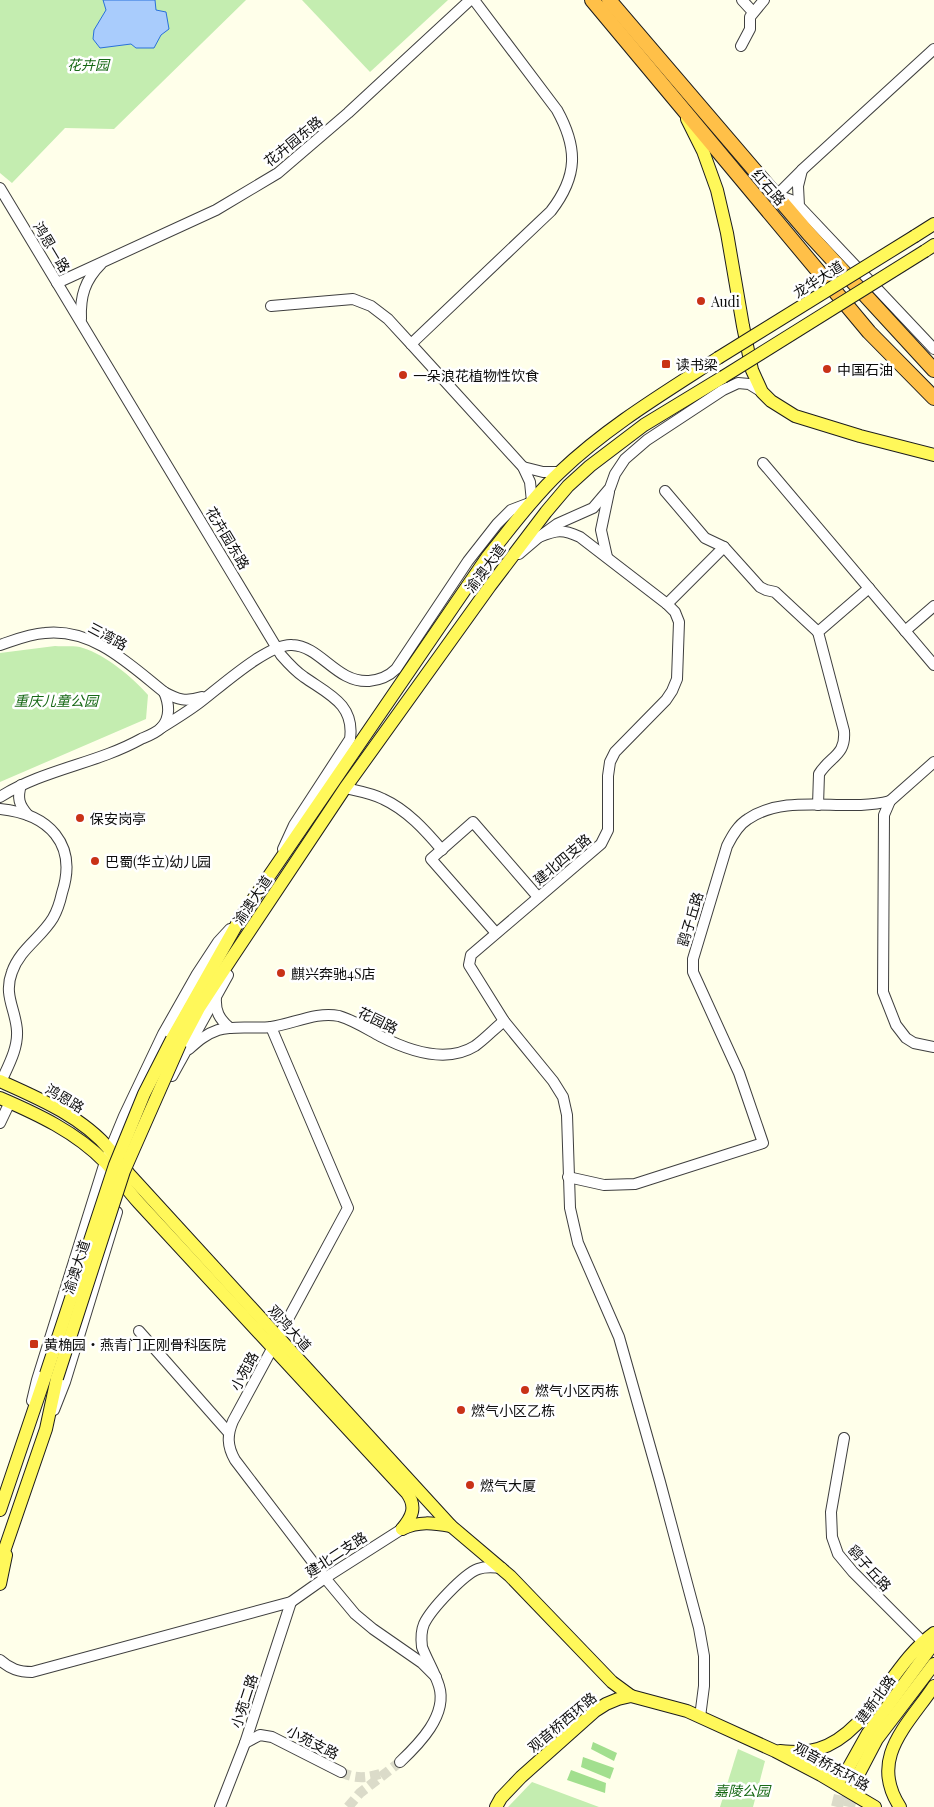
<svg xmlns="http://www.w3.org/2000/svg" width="934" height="1807" font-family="'Playfair Display','Noto Sans SC',serif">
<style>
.green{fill:#c4edb0}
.forest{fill:#a2df8e}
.water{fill:#a9ccfc;stroke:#2970db}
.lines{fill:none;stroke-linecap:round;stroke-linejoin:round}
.minor-tunnel{stroke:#dbdbc9;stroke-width:10;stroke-dasharray:10 5;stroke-linecap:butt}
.major-tunnel{stroke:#dbdbc9;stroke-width:12;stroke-dasharray:12 6;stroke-linecap:butt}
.minor-casing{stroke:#3f3f3f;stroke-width:12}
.major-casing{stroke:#1d1d1d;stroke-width:14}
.highway-casing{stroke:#1d1d1d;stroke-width:16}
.minor{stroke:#fff;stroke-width:10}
.major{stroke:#fff85a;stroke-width:12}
.highway{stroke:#ffc048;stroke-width:14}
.major-bridge-casing{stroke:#1d1d1d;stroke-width:14;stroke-linecap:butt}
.major-bridge{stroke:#fff85a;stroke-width:12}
.poi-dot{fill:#c93217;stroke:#fff;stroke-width:2}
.labels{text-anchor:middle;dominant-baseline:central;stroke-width:5;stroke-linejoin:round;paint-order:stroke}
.park-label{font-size:14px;font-style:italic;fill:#176916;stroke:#fff}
.street-label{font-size:14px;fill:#0c0c0c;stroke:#fff}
.poi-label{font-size:14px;fill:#0c0c0c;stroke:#fff;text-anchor:start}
</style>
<rect width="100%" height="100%" fill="#ffffea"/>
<g class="green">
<polygon points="0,0 246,0 114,129 65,128 12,183 0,173"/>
<polygon points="302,0 448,0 370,72"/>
<path d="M 55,646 C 64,647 75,645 83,648 C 106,655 132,677 148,695 L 146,719 L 0,782 L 0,653 Z"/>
<polygon points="738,1749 765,1761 753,1807 720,1807"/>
<polygon points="532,1782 599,1807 508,1807"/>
</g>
<g class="forest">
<polygon points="593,1742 617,1753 614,1761 591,1749"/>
<polygon points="583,1757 614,1768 610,1779 581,1767"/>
<polygon points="571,1770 606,1783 605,1793 567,1780"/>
</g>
<polygon class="water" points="103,0 155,0 156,10 166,12 169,29 161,35 154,48 136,48 131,44 100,48 93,39 94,30 106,10"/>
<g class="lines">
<g class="minor-tunnel">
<path d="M 341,1772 C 355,1779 366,1778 380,1774"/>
<polyline points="348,1807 360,1793 400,1762"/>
</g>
<g class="major-tunnel">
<polyline points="837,1807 844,1778"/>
<polyline points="849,1807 854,1785"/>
</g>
<g class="minor-casing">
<g id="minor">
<polyline points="742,0 753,12"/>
<polyline points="741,46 750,29 750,17 764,0"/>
<polyline points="802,170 798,186 799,206 934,349"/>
<path d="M 0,188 L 281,655 C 288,663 295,671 304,677 C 328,694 355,704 350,739 L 294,825 L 283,849"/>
<polyline points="799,206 791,200 777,195 803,169 934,49"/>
<polyline points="57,283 216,210 278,173 348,113 470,0"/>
<path d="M 81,319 C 80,296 85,280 101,264"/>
<path d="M 411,344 L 551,211 C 578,176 578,148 557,110 L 474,0"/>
<polyline points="763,463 934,665"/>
<polyline points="523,467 543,472 559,472"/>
<polyline points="665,491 705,538 724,547 760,587 766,590 775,592 818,632"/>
<path d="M 539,537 C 557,530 562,529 580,537 L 667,604 L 675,612 L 679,622 L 677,679 L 672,691 L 666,700 L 615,752 L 610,762 L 608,776 L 608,830 L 601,844 L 471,955 L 469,965 L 504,1021 L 553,1081 L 563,1097 L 567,1115 L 570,1208 L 578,1243 L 619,1337 L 660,1482 L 699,1628 L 704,1656 L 704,1686 L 700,1717"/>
<polyline points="519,554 539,537 557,524 593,508 610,488 615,474 625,459 647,440 723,390 738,383 749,384 762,392"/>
<polyline points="607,557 601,530 609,492"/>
<polyline points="667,604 724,547"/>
<polyline points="905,631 934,606"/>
<path d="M 0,645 C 15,640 29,634 45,633 C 93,628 129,664 164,692 C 178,700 186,702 202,697"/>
<path d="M 161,728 C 174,720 187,712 199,703 C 218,689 268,643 292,645 C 321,646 336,683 369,681 C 380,680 388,677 396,669 L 468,561 L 497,524 L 511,510 L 532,502 L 530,482 L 523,467 L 411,344 L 388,319 L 371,306 L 353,299 L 271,306"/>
<polyline points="934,762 890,801 884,815 883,992 896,1025 906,1038 914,1043 934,1047"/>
<path d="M 21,785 C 17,798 19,805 28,815"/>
<path d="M 345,788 C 358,791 371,793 383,799 C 407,810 425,830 442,850"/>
<path d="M 0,797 C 44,769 96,764 141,739 C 148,736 156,733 161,728 C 171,718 169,703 164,692"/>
<path d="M 818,805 L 819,774 C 830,756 846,756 844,731 L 818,632 L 869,588"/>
<path d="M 0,809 C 49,814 78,844 62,893 C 60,902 57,911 53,918 C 41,938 20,949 12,972 C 3,995 16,1010 17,1031 C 18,1049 8,1066 1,1082"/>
<polyline points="496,933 431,859 473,822 538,897"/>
<path d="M 216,997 C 215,1011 219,1019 230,1028"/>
<path d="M 271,1027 L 348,1208 L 233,1421 C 227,1435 227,1446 235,1460 L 325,1578 L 355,1614 L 373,1629 L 422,1663 L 436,1677"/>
<path d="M 189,1049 C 198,1041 206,1034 218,1030 C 235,1025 254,1029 271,1027 C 293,1024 317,1011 339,1016 C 353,1020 367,1029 380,1036 C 407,1050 446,1064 475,1046 C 485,1039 494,1029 504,1021"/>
<polyline points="172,1076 228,975"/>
<polyline points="0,1123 10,1102"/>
<path d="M 568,1177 L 604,1185 L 635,1184 L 763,1143 L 739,1073 L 693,972 L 693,959 L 727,846 C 732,836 738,825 748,819 C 788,792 844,813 890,801"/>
<polyline points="139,1331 229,1433"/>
<polyline points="32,1401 37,1380 105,1162 124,1116 163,1034 197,974 218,942 230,929"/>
<polyline points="54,1410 65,1382 117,1212"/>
<polyline points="844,1438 831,1512 832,1537 838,1554 853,1572 923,1642"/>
<path d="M 0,1660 C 10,1669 19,1672 32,1672 L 291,1602 L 325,1578 L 402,1529"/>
<polyline points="245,1743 260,1735 272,1737 341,1772"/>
<path d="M 400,1762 C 419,1744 448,1715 439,1686 C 435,1673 427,1660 422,1647 C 421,1639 421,1631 424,1624 C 431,1609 464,1574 478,1569 C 486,1566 494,1567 502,1568"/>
<polyline points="220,1807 245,1743 291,1602"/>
</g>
</g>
<g class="major-casing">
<g id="major">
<polyline points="687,119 703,151 717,190 727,233 743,326 752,370 762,392 771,401 795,416 860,436 934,455"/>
<polyline points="915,236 934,224"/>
<polyline points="925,251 934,245"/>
<path d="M 172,1039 L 241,917 L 488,556 C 511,528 533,497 560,472 C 607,427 664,393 718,358"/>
<polyline points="180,1044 199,1008 231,959 345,788 490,586 546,512 568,486 590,466 644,425 723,377"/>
<path d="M 0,1081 C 38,1098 83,1117 110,1150 C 117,1157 123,1166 129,1174 L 451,1526 L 510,1576 L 612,1682 L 631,1696"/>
<path d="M 0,1098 C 37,1114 76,1132 105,1162 C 117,1175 127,1190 139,1203 L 407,1493 C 417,1507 412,1517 402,1529"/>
<polyline points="0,1510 46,1374"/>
<path d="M 402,1529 C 419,1521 433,1523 451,1526"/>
<polyline points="0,1563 46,1429 57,1378"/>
<polyline points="0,1584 6,1555"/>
<path d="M 780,1751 C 793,1752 806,1753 818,1749 C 869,1734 890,1665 934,1633"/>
<polyline points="844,1776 868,1733 934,1643"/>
<polyline points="855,1781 877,1739 934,1664"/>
<polyline points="496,1807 501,1798 521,1777 595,1711 606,1704 618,1699 631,1696 687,1711 775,1751 821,1775 875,1807"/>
<path d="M 900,1807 C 868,1758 908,1725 934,1686"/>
</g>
</g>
<g class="highway-casing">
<g id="highway">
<polyline points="592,0 869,332 934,398"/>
<polyline points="609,0 809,234 934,370"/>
</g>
</g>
<use href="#minor" class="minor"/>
<use href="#major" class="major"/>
<use href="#highway" class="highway"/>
<g class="major-bridge-casing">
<g id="major-bridge">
<polyline points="718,358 915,236"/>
<polyline points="723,377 925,251"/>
<polyline points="46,1374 115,1165 144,1094 172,1039"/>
<polyline points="57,1378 124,1171 180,1044"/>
</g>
</g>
<use href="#major-bridge" class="major-bridge"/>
</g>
<g class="poi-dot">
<circle cx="701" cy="301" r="5"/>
<rect x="661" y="359" width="10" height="10" rx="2.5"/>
<circle cx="827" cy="369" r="5"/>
<circle cx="403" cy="375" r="5"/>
<circle cx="80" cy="818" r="5"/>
<circle cx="95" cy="861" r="5"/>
<circle cx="281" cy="973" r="5"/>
<rect x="29" y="1339" width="10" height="10" rx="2.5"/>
<circle cx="525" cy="1390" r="5"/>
<circle cx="461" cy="1410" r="5"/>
<circle cx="470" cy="1485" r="5"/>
</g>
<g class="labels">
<g class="park-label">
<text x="88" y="64">花卉园</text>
<text x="56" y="700">重庆儿童公园</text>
<text x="742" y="1790">嘉陵公园</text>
</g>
<g class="street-label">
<text transform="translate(293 141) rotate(-39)">花卉园东路</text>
<text transform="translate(769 187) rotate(49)">红石路</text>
<text transform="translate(52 247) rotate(59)">鸿恩一路</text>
<text transform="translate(818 279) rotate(-32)">龙华大道</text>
<text transform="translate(228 538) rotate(59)">花卉园东路</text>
<text transform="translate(485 568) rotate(-53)">渝澳大道</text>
<text transform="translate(108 636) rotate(28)">三湾路</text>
<text transform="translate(562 859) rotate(-40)">建北四支路</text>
<text transform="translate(252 900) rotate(-56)">渝澳大道</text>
<text transform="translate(690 919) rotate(-73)">鹞子丘路</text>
<text transform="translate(378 1020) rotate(26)">花园路</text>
<text transform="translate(65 1098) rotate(31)">鸿恩路</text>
<text transform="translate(76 1267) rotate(-72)">渝澳大道</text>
<text transform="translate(290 1328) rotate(48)">观鸿大道</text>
<text transform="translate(244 1371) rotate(-62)">小苑路</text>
<text transform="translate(336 1554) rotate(-33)">建北二支路</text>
<text transform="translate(870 1568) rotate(48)">鹞子丘路</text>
<text transform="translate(875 1699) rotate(-54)">建新北路</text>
<text transform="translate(244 1701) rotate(-72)">小苑二路</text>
<text transform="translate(562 1722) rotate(-40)">观音桥西环路</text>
<text transform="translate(313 1742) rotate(27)">小苑支路</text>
<text transform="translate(832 1766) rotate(29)">观音桥东环路</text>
</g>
<g class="poi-label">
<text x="711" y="301">Audi</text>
<text x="676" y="364">读书梁</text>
<text x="837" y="369">中国石油</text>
<text x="413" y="375">一朵浪花植物性饮食</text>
<text x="90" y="818">保安岗亭</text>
<text x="105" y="861">巴蜀(华立)幼儿园</text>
<text x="291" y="973">麒兴奔驰4S店</text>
<text x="44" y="1344">黄桷园‧燕青门正刚骨科医院</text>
<text x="535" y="1390">燃气小区丙栋</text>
<text x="471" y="1410">燃气小区乙栋</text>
<text x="480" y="1485">燃气大厦</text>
</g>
</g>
</svg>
